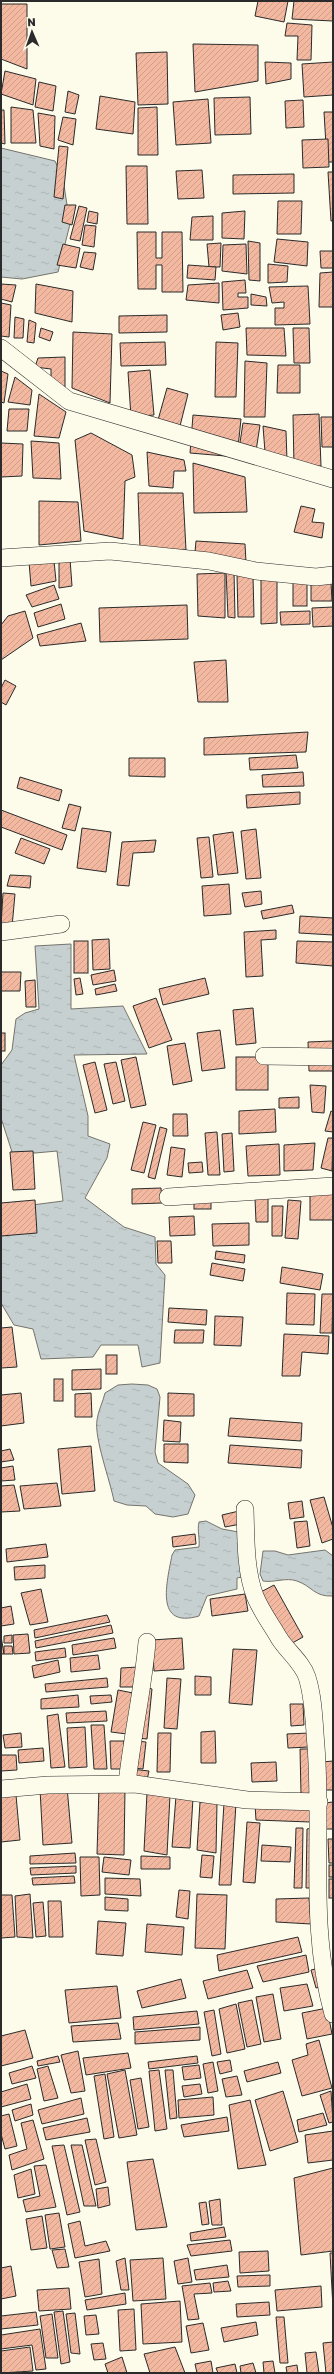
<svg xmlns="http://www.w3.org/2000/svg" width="334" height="2374" font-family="'Golos Text',sans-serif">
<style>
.water{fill:url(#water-ripples);stroke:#74746e}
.building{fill:url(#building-hatch);stroke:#2b2b2b}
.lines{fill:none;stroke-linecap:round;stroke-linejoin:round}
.street-casing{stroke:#2b2b2b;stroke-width:18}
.street{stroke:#fdfbea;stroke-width:17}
</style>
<defs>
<pattern id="water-ripples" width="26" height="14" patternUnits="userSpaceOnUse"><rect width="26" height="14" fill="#c7d0d0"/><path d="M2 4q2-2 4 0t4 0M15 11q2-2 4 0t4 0" fill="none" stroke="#abb3b3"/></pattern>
<pattern id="building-hatch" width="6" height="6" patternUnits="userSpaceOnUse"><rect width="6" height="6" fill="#f2b8a0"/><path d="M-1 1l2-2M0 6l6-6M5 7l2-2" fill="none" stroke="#d09e8a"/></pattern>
</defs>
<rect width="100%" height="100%" fill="#fdfbea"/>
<g class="water">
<polygon points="1,148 55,161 63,179 70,224 58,272 22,279 1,277"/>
<polygon points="71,944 71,1009 123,1006 147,1054 74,1055 88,1116 88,1136 110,1144 107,1158 85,1198 124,1227 155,1237 156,1264 165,1275 160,1363 142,1367 138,1345 101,1345 93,1357 41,1359 33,1329 14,1325 1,1303 1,1209 63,1201 57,1151 13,1155 1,1118 1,1065 12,1050 16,1019 25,1013 39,1009 35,946"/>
<path d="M 132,1384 L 148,1385 L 157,1389 L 160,1397 L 155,1452 L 158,1463 L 188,1484 L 195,1495 L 188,1514 L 173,1517 L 155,1514 L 146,1506 L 127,1505 L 114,1501 C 110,1480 94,1438 97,1420 C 98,1411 103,1402 105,1393 L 118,1385 Z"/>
<path d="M 206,1521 L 222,1529 L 244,1533 L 248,1576 L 237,1578 L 237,1589 L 207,1596 L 199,1616 C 154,1629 167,1582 172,1555 L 175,1550 L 199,1547 C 200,1538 197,1531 199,1522 Z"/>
<path d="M 325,1550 L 333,1556 L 333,1596 C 314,1597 312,1586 297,1581 C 286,1577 274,1583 263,1581 L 260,1574 L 263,1551 L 275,1551 L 288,1555 Z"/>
</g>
<g class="building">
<polygon points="258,1 288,1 284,22 255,16"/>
<polygon points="294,1 333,1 333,21 292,19"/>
<polygon points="1,4 27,4 27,69 1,59"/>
<polygon points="287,23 312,25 311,60 297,60 298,36 285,36"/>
<polygon points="193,44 258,45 258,81 195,92"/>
<polygon points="167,52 168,104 138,105 136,53"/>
<polygon points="265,62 291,63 291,79 266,84"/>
<polygon points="333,62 333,95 304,97 302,64"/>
<polygon points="5,71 36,79 33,105 1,94"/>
<polygon points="39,82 56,86 53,111 35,107"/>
<polygon points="68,91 79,95 75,114 65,112"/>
<polygon points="100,96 135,102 133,134 96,129"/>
<polygon points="250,97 251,134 215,135 214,98"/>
<polygon points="208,99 211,143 176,145 173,102"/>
<polygon points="303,100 304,127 286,128 285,101"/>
<polygon points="11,107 33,110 36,143 11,143"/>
<polygon points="157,107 158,155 138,155 138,108"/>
<polygon points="1,110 4,110 5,144 1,143"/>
<polygon points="324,112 333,112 333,162 327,162"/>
<polygon points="38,113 55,116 54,149 40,146"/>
<polygon points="63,117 76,119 73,145 58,140"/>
<polygon points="328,139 329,167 303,168 302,140"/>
<polygon points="59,146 68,147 63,199 54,197"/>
<polygon points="126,166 147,166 148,224 127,224"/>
<polygon points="202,170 204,198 178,199 176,171"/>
<polygon points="328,172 333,172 333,221 331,221"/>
<polygon points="294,174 294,193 233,194 233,175"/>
<polygon points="278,201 302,201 301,234 277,234"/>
<polygon points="65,205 76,205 72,225 62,222"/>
<polygon points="79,206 87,208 80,241 70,239"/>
<polygon points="89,211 98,213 97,224 87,222"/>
<polygon points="245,211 244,239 222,238 222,213"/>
<polygon points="213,216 213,240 190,240 192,217"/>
<polygon points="85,225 96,226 94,247 82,245"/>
<polygon points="137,232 156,232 156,258 162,258 162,232 182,232 183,292 162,292 162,265 156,265 156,289 138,289"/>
<polygon points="277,239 308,242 307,266 274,262"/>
<polygon points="248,241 260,243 260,281 249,280"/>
<polygon points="221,243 220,267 209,267 207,244"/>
<polygon points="63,244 80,248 76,268 57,265"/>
<polygon points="246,244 247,274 222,271 223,245"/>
<polygon points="320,251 333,251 333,268 321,268"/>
<polygon points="84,252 96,253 93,270 80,267"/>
<polygon points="268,264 288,266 287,282 268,283"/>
<polygon points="188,265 216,267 215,280 187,278"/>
<polygon points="333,272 333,307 319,307 320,273"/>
<polygon points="245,280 246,293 238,293 238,297 248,297 248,308 223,310 222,282"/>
<polygon points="219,283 219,303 186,300 188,285"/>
<polygon points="1,284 16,285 12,302 1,299"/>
<polygon points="36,284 73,291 72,322 35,313"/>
<polygon points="308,286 310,324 275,325 275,308 284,308 284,302 272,303 269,287"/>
<polygon points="251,294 266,297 267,306 251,305"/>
<polygon points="1,303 11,305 9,337 1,336"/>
<polygon points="238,313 240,327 223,330 221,315"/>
<polygon points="167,315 167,332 119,333 119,316"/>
<polygon points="15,317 24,319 23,338 14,338"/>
<polygon points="29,320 36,323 34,343 27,342"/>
<polygon points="41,328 53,332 50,341 39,337"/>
<polygon points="246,328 284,328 286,356 247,355"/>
<polygon points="293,328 309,328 310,363 294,363"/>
<polygon points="73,332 112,334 110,403 72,388"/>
<polygon points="165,342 166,365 121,366 120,343"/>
<polygon points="216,342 238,343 236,397 215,397"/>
<polygon points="65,357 65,388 51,379 51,369 35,367 38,358"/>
<polygon points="245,361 267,363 265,417 244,417"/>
<polygon points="278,365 300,365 300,393 277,393"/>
<polygon points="150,370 154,415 131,417 128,372"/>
<polygon points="1,371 8,374 4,403 1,402"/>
<polygon points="15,377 32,390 30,405 8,402"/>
<polygon points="167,388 188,394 180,426 158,420"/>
<polygon points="39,394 66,412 59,438 34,436"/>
<polygon points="9,409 29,409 27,431 7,431"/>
<polygon points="319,414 321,466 294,467 293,415"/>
<polygon points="193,415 241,419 237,457 190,453"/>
<polygon points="321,417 333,417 333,447 322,447"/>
<polygon points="243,423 260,425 256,451 239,449"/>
<polygon points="263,426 286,431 287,461 265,452"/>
<polygon points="91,433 132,455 135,477 125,481 123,539 84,531 75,440"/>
<polygon points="31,441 59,443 61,479 33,478"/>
<polygon points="1,443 23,444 22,476 1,477"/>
<polygon points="147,452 184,460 186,471 174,471 173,488 149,486"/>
<polygon points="193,463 245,477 247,512 194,513"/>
<polygon points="138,493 183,493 186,550 140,549"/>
<polygon points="39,501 78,502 81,541 39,545"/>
<polygon points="301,506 315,509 312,522 324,523 322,538 294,532"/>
<polygon points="196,541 245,544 246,562 195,552"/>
<polygon points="70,559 72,586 59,588 59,560"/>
<polygon points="54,561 56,581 31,586 29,562"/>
<polygon points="226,571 234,571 235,618 228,617"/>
<polygon points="225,573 225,618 198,616 197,574"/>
<polygon points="237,575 253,576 254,617 238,617"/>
<rect x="293" y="577" width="14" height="29"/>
<polygon points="261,579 277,579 277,623 261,624"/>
<polygon points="331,582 332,601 311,601 311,583"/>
<polygon points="54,585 59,599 32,607 26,595"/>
<polygon points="61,604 65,619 38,627 34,613"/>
<polygon points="187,605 188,639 100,642 99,608"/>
<polygon points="333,607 333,626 313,627 312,608"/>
<polygon points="25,611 33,638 1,660 1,625 8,616"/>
<polygon points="310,611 310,624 281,625 280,612"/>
<polygon points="81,623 86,641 40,646 37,635"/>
<polygon points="226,660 228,702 198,702 194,662"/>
<polygon points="5,680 16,686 6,705 1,702 1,688"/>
<polygon points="308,732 306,752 204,755 204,738"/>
<polygon points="296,755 298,768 250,770 249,758"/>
<polygon points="129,758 165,758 165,777 129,776"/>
<polygon points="303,772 304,786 263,787 262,775"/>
<polygon points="20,777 62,790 59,801 17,788"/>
<polygon points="300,792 300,804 247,808 246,795"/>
<polygon points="69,804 81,807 75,831 62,828"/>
<polygon points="1,810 67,835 62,850 1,827"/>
<polygon points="82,828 111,832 106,872 77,868"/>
<polygon points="256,829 261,878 246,879 241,831"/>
<polygon points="233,832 238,873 218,875 213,835"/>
<polygon points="209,837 213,877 201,878 197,838"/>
<polygon points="21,838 50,849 44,864 15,853"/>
<polygon points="156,840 154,852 133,853 129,886 117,885 122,842"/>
<polygon points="10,875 31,876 30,888 7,886"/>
<polygon points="229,884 231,914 204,916 202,886"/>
<polygon points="261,891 262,904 245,907 242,893"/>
<polygon points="3,893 15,894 12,927 1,926"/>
<polygon points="292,905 294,913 263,919 261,911"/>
<polygon points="300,916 333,918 333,935 299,933"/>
<polygon points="276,930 276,939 261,940 263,976 246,977 244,932"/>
<polygon points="109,939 110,969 93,970 92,940"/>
<rect x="74" y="941" width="14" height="32"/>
<polygon points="297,941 333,942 333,966 296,963"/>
<polygon points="114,970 116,981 93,985 91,975"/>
<polygon points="1,972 21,972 20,991 1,991"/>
<polygon points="80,978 83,994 76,995 74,979"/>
<polygon points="205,978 209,994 163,1005 159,989"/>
<polygon points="35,980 36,1007 26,1007 25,981"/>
<polygon points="115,984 117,991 96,995 95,989"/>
<polygon points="156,998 172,1040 149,1048 133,1006"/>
<polygon points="253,1008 256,1043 236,1045 233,1010"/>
<polygon points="220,1030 225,1068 202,1071 197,1033"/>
<rect x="1" y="1033" width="4" height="18"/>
<polygon points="333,1041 333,1071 309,1071 308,1042"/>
<polygon points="185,1043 192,1081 173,1085 167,1046"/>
<polygon points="136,1057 146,1105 131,1108 121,1060"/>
<rect x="236" y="1057" width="32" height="33"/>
<polygon points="95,1062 107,1110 95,1113 83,1065"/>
<polygon points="116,1062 125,1101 113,1104 104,1064"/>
<polygon points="310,1085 326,1086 324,1113 312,1112"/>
<polygon points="299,1097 299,1108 279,1108 279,1098"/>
<polygon points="275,1109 276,1132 239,1134 239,1111"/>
<polygon points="331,1111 333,1112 333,1132 325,1131"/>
<polygon points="173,1114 187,1114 188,1136 173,1136"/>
<polygon points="143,1122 156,1125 144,1173 131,1170"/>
<polygon points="160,1127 167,1129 155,1179 148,1177"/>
<polygon points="217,1132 220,1175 208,1175 205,1133"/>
<polygon points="232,1133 234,1171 224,1172 222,1134"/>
<polygon points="328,1138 333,1138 332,1171 321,1168"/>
<polygon points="315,1143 313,1170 284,1171 284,1145"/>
<polygon points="279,1144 280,1175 248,1176 246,1146"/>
<polygon points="171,1147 185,1149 182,1177 167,1175"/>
<polygon points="33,1151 35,1189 13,1190 10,1152"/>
<polygon points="202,1162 203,1172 189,1173 188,1163"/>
<polygon points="161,1188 162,1203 132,1204 132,1189"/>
<rect x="310" y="1191" width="23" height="29"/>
<polygon points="268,1197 268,1222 256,1222 255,1198"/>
<polygon points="35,1200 37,1233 1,1236 1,1203"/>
<rect x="194" y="1200" width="17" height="9"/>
<polygon points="288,1200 301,1201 298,1239 285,1238"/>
<polygon points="272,1206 283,1206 282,1236 272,1236"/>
<polygon points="194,1216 195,1235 170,1236 169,1217"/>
<polygon points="249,1223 249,1245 213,1246 212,1224"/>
<polygon points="157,1241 171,1241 172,1263 158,1263"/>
<polygon points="216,1251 245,1255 244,1263 215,1259"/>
<polygon points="212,1263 245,1269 243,1281 210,1275"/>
<polygon points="282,1267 323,1274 320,1290 280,1283"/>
<polygon points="287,1293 315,1294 314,1325 286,1324"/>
<polygon points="322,1294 333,1294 332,1333 320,1333"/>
<polygon points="169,1308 207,1310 206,1325 168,1322"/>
<polygon points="215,1316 243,1317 241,1346 214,1345"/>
<polygon points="12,1327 17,1367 1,1368 1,1328"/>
<polygon points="175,1330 204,1330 203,1343 174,1343"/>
<polygon points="284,1334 329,1336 328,1354 302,1352 300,1376 282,1376"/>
<rect x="106" y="1355" width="11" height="19"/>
<polygon points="101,1369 101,1389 72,1390 72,1370"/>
<rect x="54" y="1379" width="9" height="22"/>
<polygon points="21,1393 24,1423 1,1426 1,1395"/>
<polygon points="91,1393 92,1417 75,1417 75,1394"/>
<polygon points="168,1393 194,1394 194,1416 168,1416"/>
<polygon points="230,1418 302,1423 301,1441 228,1436"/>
<polygon points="164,1420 181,1422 180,1442 163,1441"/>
<polygon points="164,1444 188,1444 188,1463 164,1462"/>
<polygon points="230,1445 302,1450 301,1468 228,1463"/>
<polygon points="91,1446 95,1491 62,1494 58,1449"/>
<polygon points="10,1449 14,1460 1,1462 1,1451"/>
<polygon points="13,1466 15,1480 1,1481 1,1468"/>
<polygon points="57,1483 61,1506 24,1509 20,1486"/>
<polygon points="14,1485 20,1511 1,1512 1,1486"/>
<polygon points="324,1497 333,1528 333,1539 322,1543 310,1500"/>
<polygon points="302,1501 304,1517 290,1519 288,1503"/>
<polygon points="239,1511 241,1524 225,1527 222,1515"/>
<polygon points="307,1521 310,1546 297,1548 294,1522"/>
<polygon points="195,1534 196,1544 173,1547 172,1537"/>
<polygon points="46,1544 48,1557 7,1562 6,1549"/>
<polygon points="45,1565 45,1578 15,1580 14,1567"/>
<polygon points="274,1585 303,1637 287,1646 259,1593"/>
<polygon points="41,1589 48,1622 30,1625 21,1593"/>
<polygon points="245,1594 248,1611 212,1616 210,1599"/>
<polygon points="11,1606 14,1624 1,1626 1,1608"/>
<polygon points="107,1615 110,1622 35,1638 34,1630"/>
<polygon points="111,1625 113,1633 36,1648 35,1641"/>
<polygon points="28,1634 30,1653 14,1654 13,1635"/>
<polygon points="12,1635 12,1643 4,1643 4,1636"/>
<polygon points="1,1636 4,1654 1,1654"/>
<polygon points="114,1638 116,1648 73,1655 72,1645"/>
<polygon points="182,1638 184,1669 154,1671 152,1640"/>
<polygon points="4,1646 12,1646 13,1654 4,1654"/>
<polygon points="65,1648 66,1657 36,1661 35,1652"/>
<polygon points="233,1649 257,1650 252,1705 229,1703"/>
<polygon points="98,1655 100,1669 71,1672 70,1658"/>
<polygon points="58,1660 60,1672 34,1678 32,1666"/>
<polygon points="138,1667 138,1687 120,1687 121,1668"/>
<polygon points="195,1676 211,1677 211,1695 195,1695"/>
<polygon points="107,1678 108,1687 46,1692 45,1684"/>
<polygon points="167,1678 181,1679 177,1729 164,1728"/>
<polygon points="144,1687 152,1689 147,1739 137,1738"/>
<polygon points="118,1690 133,1693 127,1734 111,1732"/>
<polygon points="78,1695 79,1707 41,1709 41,1699"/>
<polygon points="111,1695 112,1702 91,1704 90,1696"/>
<polygon points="290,1704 303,1704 304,1725 291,1726"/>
<polygon points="106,1711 107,1721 67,1723 66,1713"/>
<polygon points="58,1714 65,1767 51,1768 47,1716"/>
<polygon points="91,1725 104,1725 107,1769 94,1769"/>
<polygon points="85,1727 87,1767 69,1768 67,1728"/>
<polygon points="215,1731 216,1763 201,1763 201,1732"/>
<polygon points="21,1733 22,1747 5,1748 3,1735"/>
<polygon points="158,1733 171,1733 170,1772 157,1772"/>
<polygon points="309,1733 309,1747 288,1748 287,1734"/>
<polygon points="110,1741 124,1741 124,1769 111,1769"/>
<polygon points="136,1741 146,1742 143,1769 133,1768"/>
<polygon points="43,1748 44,1761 19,1763 18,1750"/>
<polygon points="300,1749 313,1749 314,1793 301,1794"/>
<polygon points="1,1755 16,1755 17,1770 1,1771"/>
<polygon points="333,1761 333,1790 323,1790 322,1762"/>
<polygon points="276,1762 277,1781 252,1782 251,1763"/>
<polygon points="131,1769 149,1771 147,1780 130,1778"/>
<polygon points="67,1787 72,1843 43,1845 40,1789"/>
<polygon points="99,1787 125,1788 124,1855 97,1854"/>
<polygon points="147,1793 170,1795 167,1855 144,1851"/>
<polygon points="16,1795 20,1840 1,1842 1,1796"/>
<polygon points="176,1796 193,1798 190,1848 172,1847"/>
<polygon points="200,1802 217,1803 216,1853 197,1850"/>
<polygon points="333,1802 333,1829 326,1829 325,1803"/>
<polygon points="224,1803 236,1803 231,1885 219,1885"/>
<polygon points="255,1805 310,1808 310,1822 256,1820"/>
<polygon points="247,1822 260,1823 255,1883 243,1882"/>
<polygon points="296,1828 303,1828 302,1888 294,1888"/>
<polygon points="313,1828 313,1888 306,1888 307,1829"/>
<polygon points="328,1839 333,1839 333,1863 329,1863"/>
<polygon points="262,1845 291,1847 290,1862 261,1861"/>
<polygon points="75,1853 76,1863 30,1864 30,1856"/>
<polygon points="202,1855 214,1856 212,1878 200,1877"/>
<polygon points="141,1856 170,1857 170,1869 141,1869"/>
<polygon points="80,1857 99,1857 100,1895 81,1896"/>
<polygon points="104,1857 131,1860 129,1875 102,1872"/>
<rect x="329" y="1865" width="4" height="12"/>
<polygon points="76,1866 76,1873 31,1875 30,1868"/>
<polygon points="74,1876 75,1883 33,1885 32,1878"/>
<polygon points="105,1878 140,1879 141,1896 105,1894"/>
<rect x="329" y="1879" width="4" height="19"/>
<polygon points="179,1890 190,1891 188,1919 176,1917"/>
<polygon points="30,1894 33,1938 17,1937 15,1896"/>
<polygon points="197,1894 227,1895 225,1949 195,1948"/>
<polygon points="1,1895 12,1895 15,1937 1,1938"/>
<polygon points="105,1897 128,1899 128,1911 105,1910"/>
<polygon points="309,1898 311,1924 276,1922 276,1899"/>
<polygon points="48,1901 61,1901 63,1937 49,1937"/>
<polygon points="43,1902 46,1936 36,1937 33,1903"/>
<polygon points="98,1921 126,1923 123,1956 96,1954"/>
<polygon points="147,1924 184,1927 182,1955 145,1952"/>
<polygon points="298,1937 302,1952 219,1971 217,1955"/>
<polygon points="306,1955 309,1972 263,1982 257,1966"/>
<polygon points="333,1965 333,1984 316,1988 311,1970"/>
<polygon points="247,1970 253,1988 208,1999 203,1981"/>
<polygon points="181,1979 186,1998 142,2008 137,1991"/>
<polygon points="307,1984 313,2006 284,2011 280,1988"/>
<polygon points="117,1986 121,2018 69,2023 65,1990"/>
<polygon points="273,1994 281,2039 264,2042 256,1997"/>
<polygon points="252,2000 261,2044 247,2047 238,2003"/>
<polygon points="236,2004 245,2049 227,2053 219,2009"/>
<polygon points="327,2008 332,2034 307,2039 302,2013"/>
<polygon points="214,2010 221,2054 212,2056 204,2012"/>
<polygon points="197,2011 199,2024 134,2030 133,2017"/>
<polygon points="118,2023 121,2039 73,2042 71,2026"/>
<polygon points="200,2027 200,2040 135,2044 135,2032"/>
<polygon points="25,2030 33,2058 1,2066 1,2036"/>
<polygon points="319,2040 332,2088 302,2096 292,2060 308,2055 306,2044"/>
<polygon points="78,2051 85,2091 71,2093 61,2055"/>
<polygon points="128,2053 131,2068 86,2075 83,2058"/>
<polygon points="58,2056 60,2062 38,2066 37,2061"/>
<polygon points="197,2056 198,2063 149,2069 148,2062"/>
<polygon points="230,2060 232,2071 220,2074 217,2062"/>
<polygon points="213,2062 218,2091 208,2093 203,2064"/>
<polygon points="278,2062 281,2073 247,2082 244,2071"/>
<polygon points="199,2065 201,2078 184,2080 182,2067"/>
<polygon points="32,2066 36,2078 12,2084 9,2073"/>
<polygon points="48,2066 58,2098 44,2101 37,2069"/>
<polygon points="125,2070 137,2135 119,2138 107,2074"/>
<polygon points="159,2070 167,2129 155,2131 149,2071"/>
<polygon points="165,2070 173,2070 177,2118 170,2119"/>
<polygon points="105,2074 114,2137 104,2139 94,2076"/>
<polygon points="237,2076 242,2095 226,2097 222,2079"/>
<polygon points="141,2078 149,2127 138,2129 130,2080"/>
<polygon points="27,2084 31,2099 1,2107 1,2092"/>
<polygon points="200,2084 202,2094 184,2097 182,2086"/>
<polygon points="283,2091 298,2142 270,2151 255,2100"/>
<polygon points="331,2091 333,2122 329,2123 320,2095"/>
<polygon points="213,2097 214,2115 179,2118 178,2100"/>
<polygon points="81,2098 84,2114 42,2124 38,2110"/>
<polygon points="250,2100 266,2165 238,2169 229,2105"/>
<polygon points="31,2104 33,2115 15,2121 12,2110"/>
<polygon points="323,2113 327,2125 299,2132 297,2120"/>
<polygon points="9,2114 17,2146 5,2149 1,2134 1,2116"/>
<polygon points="227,2117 229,2131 184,2137 181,2125"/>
<polygon points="87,2118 90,2132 46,2140 43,2128"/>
<polygon points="33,2120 44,2159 12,2170 9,2155 27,2149 21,2123"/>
<polygon points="333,2131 333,2160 308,2163 305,2135"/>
<polygon points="96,2139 106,2182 95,2185 85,2140"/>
<polygon points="64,2145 80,2212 67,2215 52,2146"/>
<polygon points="71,2145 82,2145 96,2206 84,2206"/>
<polygon points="153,2159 167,2227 136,2230 127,2162"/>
<polygon points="46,2165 56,2207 26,2212 23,2200 40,2196 34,2166"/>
<polygon points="333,2168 333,2251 301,2255 294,2178"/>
<polygon points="31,2169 35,2194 18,2198 14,2175"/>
<polygon points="108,2187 110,2205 98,2208 96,2189"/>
<polygon points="220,2199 222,2225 212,2225 209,2201"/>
<polygon points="206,2202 209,2224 202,2225 199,2203"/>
<polygon points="59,2213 65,2247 50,2249 45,2215"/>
<polygon points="42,2216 47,2248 31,2250 26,2219"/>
<polygon points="80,2221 85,2246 106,2241 110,2251 75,2258 68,2224"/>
<polygon points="224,2227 226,2237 191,2241 190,2233"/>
<polygon points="230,2240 232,2251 191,2256 187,2245"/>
<polygon points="65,2249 69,2267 57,2268 52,2250"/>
<polygon points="268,2251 269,2271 240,2273 239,2252"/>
<polygon points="330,2253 333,2253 333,2308"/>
<polygon points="125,2258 129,2290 121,2290 116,2261"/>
<polygon points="163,2258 166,2299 133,2301 130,2260"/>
<polygon points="188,2258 192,2282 178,2284 174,2261"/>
<polygon points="99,2259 102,2294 85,2297 79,2262"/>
<polygon points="227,2265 229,2277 196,2280 194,2270"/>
<polygon points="11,2266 16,2296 1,2299 1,2268"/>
<polygon points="270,2275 270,2286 238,2287 237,2276"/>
<polygon points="228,2281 231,2291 214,2292 213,2283"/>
<polygon points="210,2283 212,2293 194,2294 199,2319 188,2320 182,2286"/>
<polygon points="321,2286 322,2307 277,2311 275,2290"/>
<polygon points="69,2288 71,2309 39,2311 37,2290"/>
<polygon points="125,2293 126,2304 87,2310 85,2300"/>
<polygon points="180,2301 182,2342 143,2344 141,2304"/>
<polygon points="269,2302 270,2315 237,2317 236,2304"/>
<polygon points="134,2309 136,2350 120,2351 118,2310"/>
<polygon points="63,2311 70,2362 61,2364 54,2312"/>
<polygon points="36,2312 38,2325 1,2329 1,2316"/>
<polygon points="75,2313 80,2354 71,2353 66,2314"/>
<polygon points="52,2314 58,2358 46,2358 40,2316"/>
<polygon points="96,2315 99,2334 86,2335 84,2316"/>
<polygon points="276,2317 284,2317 288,2363 280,2363"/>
<polygon points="256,2322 258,2335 224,2342 221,2328"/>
<polygon points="203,2323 209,2350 191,2353 186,2326"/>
<polygon points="40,2329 46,2369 36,2370 32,2345 1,2349 1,2335"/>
<polygon points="333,2342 333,2373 326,2373 323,2343"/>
<polygon points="103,2343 106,2359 94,2360 91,2344"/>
<polygon points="30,2347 33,2371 1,2373 1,2351"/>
<polygon points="175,2347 185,2373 150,2373 144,2354"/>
<polygon points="316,2352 319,2373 307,2373 305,2353"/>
<polygon points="122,2357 127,2373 108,2373 105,2364"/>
<polygon points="211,2361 213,2373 197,2373 195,2364"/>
<polygon points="273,2361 275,2373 264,2373 263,2362"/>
<polygon points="253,2363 256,2373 241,2373 240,2366"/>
<polygon points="235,2364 237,2373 218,2373 216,2368"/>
<polygon points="297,2365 298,2373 287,2373 286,2367"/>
</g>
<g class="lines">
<g class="street-casing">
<g id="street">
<polyline points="1,348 69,401 333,479"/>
<polyline points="1,558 110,551 209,561 256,571 316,577 333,575"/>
<polyline points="1,932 61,924"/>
<polyline points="264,1056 333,1057"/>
<polyline points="168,1197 333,1186"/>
<path d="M 245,1509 C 246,1537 245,1570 255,1596 C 261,1611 271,1624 279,1638 C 287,1651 302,1662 307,1677 C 314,1699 314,1724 316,1746 C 323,1838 308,1923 333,2014"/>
<path d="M 127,1784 C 132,1736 143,1690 147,1642"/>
<polyline points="1,1789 48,1785 135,1784 247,1800 319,1802"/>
</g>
</g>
<use href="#street" class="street"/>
</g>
<rect width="334" height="2374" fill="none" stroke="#2b2b2b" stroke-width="4"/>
<g transform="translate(32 32) rotate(358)" stroke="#fdfbea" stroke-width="3" paint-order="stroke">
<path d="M0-3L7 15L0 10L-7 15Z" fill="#2b2b2b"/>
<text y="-6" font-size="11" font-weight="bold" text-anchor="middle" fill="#2b2b2b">N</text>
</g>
</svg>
